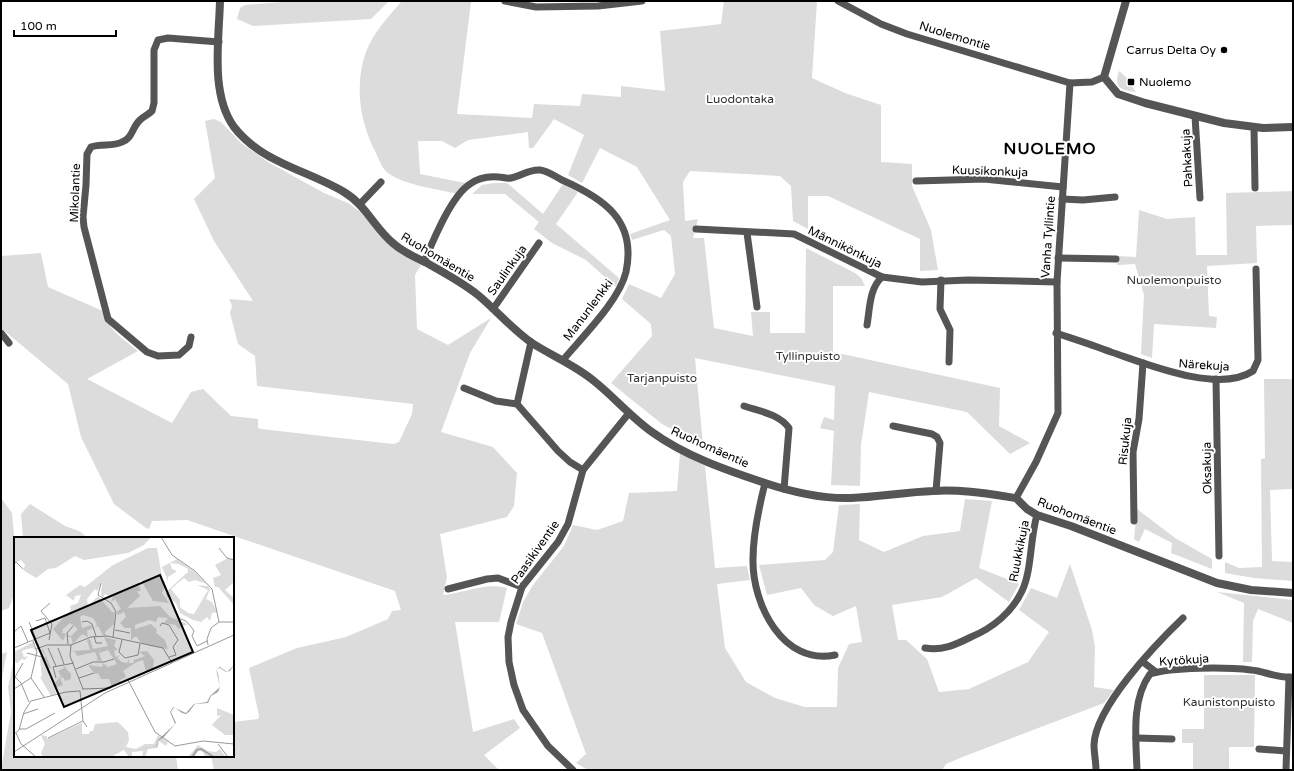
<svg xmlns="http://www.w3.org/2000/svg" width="1294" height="771" font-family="'Varela Round',sans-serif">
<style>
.green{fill:#dcdcdc}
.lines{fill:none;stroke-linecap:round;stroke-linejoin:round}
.minor{stroke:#555;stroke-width:7}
.tertiary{stroke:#555;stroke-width:8}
.poi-dot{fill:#000;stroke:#fff;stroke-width:1.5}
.labels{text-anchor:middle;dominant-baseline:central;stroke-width:4;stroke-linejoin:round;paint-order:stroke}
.street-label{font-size:12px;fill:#000;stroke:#fff}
.poi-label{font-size:12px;fill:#000;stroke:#fff;text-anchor:end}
.park-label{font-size:12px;fill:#333;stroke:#fff}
.district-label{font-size:16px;font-weight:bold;letter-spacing:1px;fill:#000;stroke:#fff}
.inset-river{fill:none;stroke:#a3a3a3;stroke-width:2}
.inset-road{fill:none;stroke:#999;stroke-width:1}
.view{fill:#000;fill-opacity:0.15;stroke:#000;stroke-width:2}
.inset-edge{fill:none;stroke:#000;stroke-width:2}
</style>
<rect width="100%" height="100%" fill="#fff"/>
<g class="green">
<polygon points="294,1 389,1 371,19 253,26 237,19 240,8 245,5"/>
<path d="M 404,1 L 471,2 L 457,114 L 532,118 L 534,104 L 580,106 L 582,94 L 621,97 L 621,86 L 665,91 L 660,31 L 721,24 L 724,1 L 817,1 L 812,78 L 845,93 L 881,105 L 881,162 L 912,164 L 912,186 L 931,230 L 938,270 L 920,271 L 920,239 L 828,196 L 808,196 L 808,229 L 793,221 L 791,186 L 780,176 L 690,171 L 683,182 L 685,221 L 698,219 L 693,238 L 704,238 L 714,328 L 753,336 L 751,312 L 770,312 L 770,333 L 805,333 L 806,248 L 855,273 L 861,278 L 865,286 L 833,286 L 833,352 L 1000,388 L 999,426 L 1030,443 L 1010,454 L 967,412 L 869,392 L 861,445 L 860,486 L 831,485 L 834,431 L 820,428 L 824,417 L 834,420 L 835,386 L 695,358 L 703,445 L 662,424 L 611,383 L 652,336 L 651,324 L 622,299 L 629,284 L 661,298 L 675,274 L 671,236 L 664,230 L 632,240 L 630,234 L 670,220 L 637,167 L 600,148 L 582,183 L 568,175 L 584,135 L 554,119 L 533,148 L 529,148 L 528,132 L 468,140 L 455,148 L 442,141 L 418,141 L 420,174 L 465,183 L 458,194 C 437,189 404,185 388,173 C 381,168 377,154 373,147 C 359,118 355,82 366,52 C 373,33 388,17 401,2 Z"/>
<path d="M 1119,71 L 1126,77 L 1136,92 C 1121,90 1113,88 1119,71 Z"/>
<path d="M 214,119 L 221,122 L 241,143 L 268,162 L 324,193 L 348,203 L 359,211 L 389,244 L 402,255 L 421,265 L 415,275 L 417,329 L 448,345 L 491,318 L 470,353 L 441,432 L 493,447 L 517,473 L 514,506 L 507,517 L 440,534 L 447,577 L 443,595 C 465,593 485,582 507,588 L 499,622 L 455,622 L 473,732 L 514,719 L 520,728 L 484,755 L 499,770 L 214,770 L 211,756 L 233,756 L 233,722 L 258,719 L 259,716 L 249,668 L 297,648 L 346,637 L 388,619 L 392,611 L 401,610 L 395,591 L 187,520 L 152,521 L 149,529 L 146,528 L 114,504 L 81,437 L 68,384 L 1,328 L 1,256 L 41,253 L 48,287 L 105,312 C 107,330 125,340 138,351 L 87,379 L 172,423 L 191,392 L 203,389 L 231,416 L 258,419 L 258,428 L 261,429 L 384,443 L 394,444 L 399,442 L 412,414 L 413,404 L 257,386 L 255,356 L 238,344 L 230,313 L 232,306 L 229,299 L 253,301 L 214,241 L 194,199 L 215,178 L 205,121 Z"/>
<polygon points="494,183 507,183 543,214 563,184 578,192 556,224 619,278 616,287 586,260 552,243 534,229 539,222 505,194 472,194 482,185"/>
<polygon points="1293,191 1293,225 1256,226 1257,263 1207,266 1209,316 1217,317 1216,328 1154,324 1152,358 1141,354 1144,295 1135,264 1117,265 1117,256 1136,257 1139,210 1167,219 1195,217 1196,255 1227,255 1226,193"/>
<polygon points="1264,379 1293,379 1293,489 1270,490 1272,561 1293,562 1293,581 1254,578 1225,573 1225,562 1239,568 1262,567 1261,459 1265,458"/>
<polygon points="680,453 705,466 715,568 747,566 750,580 717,584 725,648 746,682 775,698 805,707 837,707 838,668 849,644 862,642 856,606 833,616 814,605 801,588 767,595 759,565 825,560 833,552 839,505 860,504 859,540 884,552 923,536 960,531 965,499 992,501 979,568 1019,584 1009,602 976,578 942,597 892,605 898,640 906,640 927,659 939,692 969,689 1028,662 1049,632 1019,610 1031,588 1057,598 1070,564 1092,630 1095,647 1094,687 1114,690 1104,703 960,758 946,764 942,770 588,770 576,763 586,754 542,633 516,624 523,602 533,585 564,546 573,525 597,530 623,521 629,493 677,491"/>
<polygon points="1,498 12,513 15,546 14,595 9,608 1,611"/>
<polygon points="30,504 65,526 79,531 88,538 23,538 21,514"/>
<polygon points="1137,509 1175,538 1212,559 1212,569 1171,553 1172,543 1145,529 1139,542 1134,539"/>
<polygon points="1217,592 1293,600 1293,623 1258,609 1253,621 1252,662 1243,662 1244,603"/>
<polygon points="7,652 1,682 1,654"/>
<polygon points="15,655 15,756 176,756 178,770 1,770 11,712 8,687"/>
<polygon points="1204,675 1255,675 1254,747 1229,747 1229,770 1193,770 1193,743 1182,743 1182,729 1204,729"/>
</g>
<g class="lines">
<g class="minor">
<polyline points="505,1 536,7 598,6 642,1"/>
<polyline points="838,1 881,24 907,34 1070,83 1092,82 1104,77"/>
<polyline points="1195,116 1200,198"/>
<polyline points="1254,127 1255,188"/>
<polyline points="916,181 984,179 1063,187"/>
<polyline points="1062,199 1083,200 1115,197"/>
<polyline points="360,204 381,182"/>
<polyline points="696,229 794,234 882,277 922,282 968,280 1057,282"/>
<polyline points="747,233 757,307"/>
<polyline points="1058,258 1116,259"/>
<path d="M 424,262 C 433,241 451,196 470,184 C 478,178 489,176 499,177 C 502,177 507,179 511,178 C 521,176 529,169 540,170 C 548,171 554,176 562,180 C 603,198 637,220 626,272 C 619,301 583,336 563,360"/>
<polyline points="941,280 940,309 950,330 949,362"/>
<polyline points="493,309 539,243"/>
<path d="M 867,325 C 870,308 869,289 882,277"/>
<polyline points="1,333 9,343"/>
<path d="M 1056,333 C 1074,339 1093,345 1111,352 C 1147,364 1218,394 1253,371 L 1258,360 L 1256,269"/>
<path d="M 191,337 L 189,346 L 179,355 L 158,356 L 147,352 L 108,319 L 84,227 L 83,217 L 86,185 L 87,154 L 91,147 C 101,143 113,147 122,142 C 133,138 132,127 140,120 C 144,116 148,115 152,111 L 154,103 L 154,50 L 158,40 L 168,38 L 219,42"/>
<polyline points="1216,379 1219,556"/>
<polyline points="464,388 496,401 517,404 558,451 570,462 583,470"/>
<polyline points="517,404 531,342"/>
<path d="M 744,406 C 759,411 779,414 789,428 L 784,489"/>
<polyline points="893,426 932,434 937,437 940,443 936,491"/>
<path d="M 765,483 C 759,507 753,534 753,559 C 752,604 783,666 835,655"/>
<polyline points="1016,498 1036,462 1058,413 1057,282 1070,83"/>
<polyline points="1134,521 1133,452 1139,419 1143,363"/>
<polyline points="448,589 487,579 498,578 522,587"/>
<path d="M 925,648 C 942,651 955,645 971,637 C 993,628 1012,612 1022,591 C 1032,570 1030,538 1037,515"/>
<polyline points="1143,662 1156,672"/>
<polyline points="1136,738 1172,739"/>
<polyline points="1259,749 1286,751"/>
<polyline points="573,770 548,746 523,710 514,685 509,662 508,637 511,622 522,587 558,542 568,524 583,470 629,413"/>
<path d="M 1096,770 C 1096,762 1094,753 1094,745 C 1095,707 1156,644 1183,618"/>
<path d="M 1137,770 C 1136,739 1131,700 1150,674 C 1172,667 1227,667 1251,670 C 1264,671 1280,679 1293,677"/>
<polyline points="1286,770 1289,677"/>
</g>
<g class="tertiary">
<path d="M 220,1 C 219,40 210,94 234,127 C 262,163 307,170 344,192 C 366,205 375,229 394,244 C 403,252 414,257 425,262 C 443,272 462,282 478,295 C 496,310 512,329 532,343 C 552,356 575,365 594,381 C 614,397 631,417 652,432 C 685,456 726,470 765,483 C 792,492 822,499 851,498 C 878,497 906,492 933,491 C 960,489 989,494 1016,498 L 1027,509 L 1037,515 L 1071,526 L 1217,583 L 1251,590 L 1293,593"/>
<polyline points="1126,1 1104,77 1118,94 1145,103 1224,123 1263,128 1293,127"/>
</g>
</g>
<g class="poi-dot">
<circle cx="1224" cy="50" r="4"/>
<rect x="1127" y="78" width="8" height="8" rx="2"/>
</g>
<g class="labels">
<g class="street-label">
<text transform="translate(955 36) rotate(17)">Nuolemontie</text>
<text transform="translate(1187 158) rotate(-93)">Pahkakuja</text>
<text transform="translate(990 171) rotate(2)">Kuusikonkuja</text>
<text transform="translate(75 193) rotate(-88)">Mikolantie</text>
<text transform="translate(1048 237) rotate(-86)">Vanha Tyllintie</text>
<text transform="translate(845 247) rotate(26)">Männikönkuja</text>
<text transform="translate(438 257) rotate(31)">Ruohomäentie</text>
<text transform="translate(507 270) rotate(-55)">Saulinkuja</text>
<text transform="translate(588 310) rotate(-53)">Manunlenkki</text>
<text transform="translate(1204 365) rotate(4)">Närekuja</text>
<text transform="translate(1125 441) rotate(-84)">Risukuja</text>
<text transform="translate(710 447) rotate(24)">Ruohomäentie</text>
<text transform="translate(1207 468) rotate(-91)">Oksakuja</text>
<text transform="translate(1077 516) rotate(21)">Ruohomäentie</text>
<text transform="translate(1019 551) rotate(-79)">Ruukkikuja</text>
<text transform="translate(535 552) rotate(-55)">Paasikiventie</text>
<text transform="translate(1184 660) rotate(-4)">Kytökuja</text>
</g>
<g class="poi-label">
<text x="1216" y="50">Carrus Delta Oy</text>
<text x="1139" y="82" text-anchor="start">Nuolemo</text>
</g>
<g class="park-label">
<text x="740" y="99">Luodontaka</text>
<text x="1174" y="280">Nuolemonpuisto</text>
<text x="808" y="356">Tyllinpuisto</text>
<text x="662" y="378">Tarjanpuisto</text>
<text x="1229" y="702">Kaunistonpuisto</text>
</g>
<g class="district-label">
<text x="1050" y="149">NUOLEMO</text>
</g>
</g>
<g transform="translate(14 537)">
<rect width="220" height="220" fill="#fff"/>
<path d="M 0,0 L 137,0 L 130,8 L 114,16 L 70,23 L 61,19 L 42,31 L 34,32 L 22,41 L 9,33 L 11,28 L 7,23 L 0,26 ZM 134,11 L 143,11 L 150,51 L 148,56 L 155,66 L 139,64 L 127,43 L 124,46 L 127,54 L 123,54 L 126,59 L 113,71 L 146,69 L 156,80 L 174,87 L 164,92 L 162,88 L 150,86 L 154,81 L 144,80 L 142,85 L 135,83 L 121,88 L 121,92 L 137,87 L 143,93 L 142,96 L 151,103 L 154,112 L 136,109 L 126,105 L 123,100 L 120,100 L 117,104 L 117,91 L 111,91 L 106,86 L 112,80 L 110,75 L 104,78 L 103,74 L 107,72 L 101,62 L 97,65 L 99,60 L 91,57 L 89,61 L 87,58 L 88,45 L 83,54 L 81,52 L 73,62 L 74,69 L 84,59 L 98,75 L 101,75 L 100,87 L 91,95 L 92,99 L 89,98 L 84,89 L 81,90 L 83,87 L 79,81 L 69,78 L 66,80 L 68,91 L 77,88 L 79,91 L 73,94 L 74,100 L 68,97 L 59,107 L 57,100 L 53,100 L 53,98 L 57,99 L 64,92 L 56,86 L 49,92 L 48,96 L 52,97 L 49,104 L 39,92 L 57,73 L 56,69 L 64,66 L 67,58 L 61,59 L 60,64 L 52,58 L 66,48 L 71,50 L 99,28 ZM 214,21 L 220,22 L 220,45 L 211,53 L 220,61 L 220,68 L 204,50 L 201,50 L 199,41 L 207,38 L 201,28 ZM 163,22 L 181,35 L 193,47 L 181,43 L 175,45 L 170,41 L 157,52 L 166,63 L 166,70 L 174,76 L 180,77 L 194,53 L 183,48 L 194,49 L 196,52 L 192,62 L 198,65 L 203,75 L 198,76 L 196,84 L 193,80 L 187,85 L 179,83 L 166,76 L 162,66 L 153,60 L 152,55 L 174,35 L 174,32 L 165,27 L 156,26 L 158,32 L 163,34 L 154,40 L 154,44 L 148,30 ZM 90,100 L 102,103 L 100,109 L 104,113 L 101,113 L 100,116 L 102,120 L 106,118 L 103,121 L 108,125 L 113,126 L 115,122 L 115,126 L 119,126 L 120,123 L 131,119 L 125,115 L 133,114 L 140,123 L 139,132 L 132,135 L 129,123 L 121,126 L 109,134 L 112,140 L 106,143 L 107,146 L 98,150 L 95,142 L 87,142 L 84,136 L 81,137 L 74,128 L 88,130 L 89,126 L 94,130 L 103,127 L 94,113 L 85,116 L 88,124 L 81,123 L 84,122 L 81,115 L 63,119 L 61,115 L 58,114 L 76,113 L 73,103 L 76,102 L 79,112 L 94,109 ZM 19,105 L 22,116 L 19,111 L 13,112 L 8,114 L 10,120 L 14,119 L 11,123 L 8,122 L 3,126 L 0,124 L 0,115 ZM 33,110 L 29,112 L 37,131 L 33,133 L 39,148 L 47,139 L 44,134 L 50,131 L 49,128 L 57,137 L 57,142 L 51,144 L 49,140 L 46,141 L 49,148 L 41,151 L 42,157 L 37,159 L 26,140 L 28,139 L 26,123 L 27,120 L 32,120 L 28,113 L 24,114 ZM 203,171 L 220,178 L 220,198 L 211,198 L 198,188 L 207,178 L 203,179 ZM 104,185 L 114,195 L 115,203 L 112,210 L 122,212 L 131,207 L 140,207 L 144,198 L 154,205 L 152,209 L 145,204 L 144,211 L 134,212 L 131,220 L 128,220 L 129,214 L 118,215 L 118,220 L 115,220 L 110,213 L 97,220 L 29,220 L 27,216 L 31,207 L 27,198 L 33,199 L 33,202 L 68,186 L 68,197 L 75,197 L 76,194 L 79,194 L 81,187 ZM 184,208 L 194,214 L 202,215 L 206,212 L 212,220 L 191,220 L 189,215 L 185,213 L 180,220 L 174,220 Z" fill="#dcdcdc"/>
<path d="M 220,128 L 216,134 L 212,135 L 206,131 L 202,132 L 204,137 L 206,150 L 204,155 L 197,159 L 194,166 L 181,167 L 175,175 L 172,177 L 168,176 L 160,170 L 157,175 L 162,186 L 161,187 L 150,200 L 144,204 L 143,209 L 118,214 L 116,220 L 118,214 L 142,209 L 144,203 L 161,187 L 156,175 L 159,170 L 172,176 L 180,167 L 193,165 L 196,159 L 206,150 L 202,132 L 206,130 L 213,135 Z" fill="#a3a3a3"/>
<path class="inset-river" d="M 178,220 L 183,213 L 187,212 L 200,220"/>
<path class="inset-road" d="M 147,0 L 158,18 L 181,34 L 198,52 L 205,85M 205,11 L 213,21 L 220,23M 0,27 L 2,25 L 9,32M 87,46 L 84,58 L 97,66 L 102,75 L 99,100M 164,81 L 172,84 L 178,91 L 180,94 L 178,99 L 183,109 L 193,104M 15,85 L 22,102M 68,85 L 73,84 L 78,87 L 82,99M 146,89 L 148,86 L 155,88 L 164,103 L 159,110 L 162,118 L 155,120M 101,93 L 116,96M 0,95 L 7,89 L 14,105M 80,99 L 82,106 L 88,106M 35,103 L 38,87 L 27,74 L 36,66M 108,103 L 105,115 L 111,121 L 124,118 L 126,107M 54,107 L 53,96 L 59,89M 57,108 L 56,119 L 69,152M 194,108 L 193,102 L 197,91 L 205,85 L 220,85M 0,111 L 36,96 L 31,81 L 22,84M 34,111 L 42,129M 44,111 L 50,127M 22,112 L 33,108 L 57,108 L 77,100 L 93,99 L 149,111 L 158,126M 13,116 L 28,120M 62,132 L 79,125 L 90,125 L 100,122M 131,136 L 114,143 L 141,195 L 161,209 L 189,204 L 220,207M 0,139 L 7,146 L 15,165M 1,140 L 9,126M 17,141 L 30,160M 42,141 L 39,130 L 60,126M 65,141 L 80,136M 0,152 L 17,141 L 23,115 L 19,104M 68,152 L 97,151M 66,154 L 69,184 L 73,190M 9,177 L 24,172M 5,192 L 12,192 L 41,176M 2,196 L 7,207 L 22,220M 0,197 L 5,193 L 10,175 L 17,164 L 52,155 L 66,154M 34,201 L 69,184M 204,207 L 214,220M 0,215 L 91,156 L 220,98"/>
<path class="view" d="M 146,38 L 179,115 L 50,170 L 17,93 Z"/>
<rect width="220" height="220" class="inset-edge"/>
</g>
<rect width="1294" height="771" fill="none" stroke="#000000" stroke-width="4"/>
<path d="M14 30v6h102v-6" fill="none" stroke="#000000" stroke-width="2"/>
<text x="20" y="30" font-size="12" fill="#000000" stroke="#ffffff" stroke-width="3" paint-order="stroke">100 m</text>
</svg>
